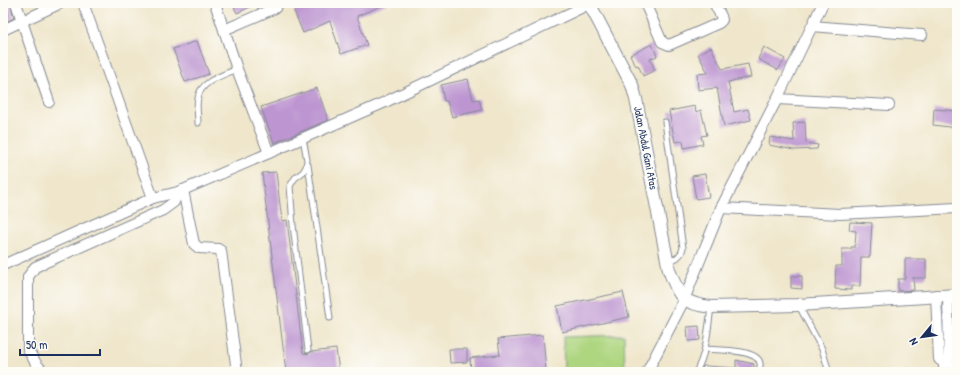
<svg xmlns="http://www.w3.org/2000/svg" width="960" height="375" font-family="'Patrick Hand',sans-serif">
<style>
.green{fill:#aed680;stroke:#64826f}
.building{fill:#bd96d1}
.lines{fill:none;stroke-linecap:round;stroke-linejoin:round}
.service-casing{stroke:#858a94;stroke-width:7}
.minor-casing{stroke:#858a94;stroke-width:12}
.tertiary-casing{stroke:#858a94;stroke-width:14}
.service{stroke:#fff;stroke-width:5}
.minor{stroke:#fff;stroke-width:10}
.tertiary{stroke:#fff;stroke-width:12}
.labels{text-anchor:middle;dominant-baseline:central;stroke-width:3;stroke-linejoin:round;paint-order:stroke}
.street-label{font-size:11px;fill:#1b2f5e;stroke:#fdfcf7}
</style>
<rect width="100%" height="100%" fill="#fdfcf7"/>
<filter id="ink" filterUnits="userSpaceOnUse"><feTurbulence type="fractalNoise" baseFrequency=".025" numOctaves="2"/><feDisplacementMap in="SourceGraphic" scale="8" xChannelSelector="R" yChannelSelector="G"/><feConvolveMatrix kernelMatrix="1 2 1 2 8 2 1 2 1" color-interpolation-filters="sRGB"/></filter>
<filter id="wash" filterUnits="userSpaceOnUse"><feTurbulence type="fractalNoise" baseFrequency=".012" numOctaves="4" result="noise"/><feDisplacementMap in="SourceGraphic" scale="16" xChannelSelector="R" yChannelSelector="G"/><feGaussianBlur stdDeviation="0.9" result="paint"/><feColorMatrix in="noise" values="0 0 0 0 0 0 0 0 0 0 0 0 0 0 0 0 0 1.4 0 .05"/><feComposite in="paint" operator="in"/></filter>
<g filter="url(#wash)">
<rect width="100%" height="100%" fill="#efe6cb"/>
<polygon class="green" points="624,335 625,372 564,372 563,337"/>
<g id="blocks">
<g class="building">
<polygon points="3,3 10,3 14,18 3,23"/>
<polygon points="232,3 259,3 237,13"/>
<polygon points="313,3 388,3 357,16 367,45 341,54 330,21 303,33 294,11"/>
<polygon points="197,41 209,74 185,82 173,49"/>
<polygon points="652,44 657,56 650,59 655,70 643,76 638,65 636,66 630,55"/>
<polygon points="711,47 722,69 748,64 751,77 728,82 734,112 748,109 751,120 724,126 717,88 698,90 697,74 708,73 698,54"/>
<polygon points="764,47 785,59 778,70 758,59"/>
<polygon points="468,79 473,100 479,99 482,110 452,117 447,101 444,101 441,85"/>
<polygon points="317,88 328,120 274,143 261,107"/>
<polygon points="695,106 696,112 701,110 707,135 701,136 703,144 684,148 683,141 675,142 669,111"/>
<polygon points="934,109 957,111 957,128 933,125"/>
<polygon points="805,122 806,143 818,145 817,149 794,150 769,145 770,137 794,141 793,123"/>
<polygon points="276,172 282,221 287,220 303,353 308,354 311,352 336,349 339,372 286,372 262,173"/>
<polygon points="705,174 709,197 696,199 692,176"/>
<polygon points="850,222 872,223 870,257 861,257 860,286 851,286 851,290 835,289 836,266 842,266 842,249 851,249 851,247 855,247 856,231 849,230"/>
<polygon points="905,259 926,259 926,278 912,278 913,278 914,290 898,291 898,279 905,279"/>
<polygon points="791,276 802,276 802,289 791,288"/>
<polygon points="623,292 629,317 562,332 557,306"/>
<polygon points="699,326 700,340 688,341 687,327"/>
<polygon points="543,335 546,372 471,372 470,358 500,355 498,339"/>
<polygon points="449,349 467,349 467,362 450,363"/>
<polygon points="736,360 754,364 754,368 750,372 740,372 739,369 736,367"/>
</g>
</g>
</g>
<g filter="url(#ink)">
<use href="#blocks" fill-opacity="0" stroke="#858a94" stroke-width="1"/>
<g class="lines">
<g class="service-casing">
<g id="service">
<path d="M 665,122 L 683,248 C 681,257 675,259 668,262"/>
<path d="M 198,123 C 198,115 196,106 198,98 C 200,81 224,75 237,69"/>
<polyline points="303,138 307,160 306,167 303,172 295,178 290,186 293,225 308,350"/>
<polyline points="308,165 330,318"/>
<polyline points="799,306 822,349 829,372"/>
<path d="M 705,349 C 718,350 757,349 760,363 C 761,368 759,370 754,372"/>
<polyline points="705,369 736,371"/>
<path d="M 696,372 C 707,352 708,329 711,307"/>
</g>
</g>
<g class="minor-casing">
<g id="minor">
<polyline points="16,3 49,102"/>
<polyline points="83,3 153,198"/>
<polyline points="215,3 237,69 269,153"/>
<polyline points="645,3 662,42 669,45 719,23 722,20 721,16 714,3"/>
<polyline points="812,26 922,35"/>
<polyline points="3,30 61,3"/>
<polyline points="224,30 275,8 279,3"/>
<polyline points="777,99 889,105"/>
<polyline points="183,190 194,244 199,248 218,249 221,251 237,372"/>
<polyline points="721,208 840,214 957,208"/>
<polyline points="3,265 153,198 178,192"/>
<polyline points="936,295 939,359 944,363 944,372"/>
<polyline points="944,363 949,359 948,295"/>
<polyline points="944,367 957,366"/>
<polyline points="44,372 37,365 28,350 28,277 35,267 163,210 174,202 178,192 183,190 269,153 381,104 589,4"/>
<polyline points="647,372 684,300 721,208 777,99 823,3"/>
</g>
</g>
<g class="tertiary-casing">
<path id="tertiary" d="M 589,3 L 632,85 L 636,99 L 669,270 C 680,297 680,303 711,307 L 798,305 L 957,295"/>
</g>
<use href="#service" class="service"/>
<use href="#minor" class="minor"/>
<use href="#tertiary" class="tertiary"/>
</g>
</g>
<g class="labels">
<g class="street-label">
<text transform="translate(646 148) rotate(79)">Jalan Abdul Gani Atas</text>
</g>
</g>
<rect width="960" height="375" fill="none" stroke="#fdfcf7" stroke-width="16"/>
<g transform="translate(922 337) rotate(241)" stroke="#fdfcf7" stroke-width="3" paint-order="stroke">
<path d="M0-3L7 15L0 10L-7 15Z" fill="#1b2f5e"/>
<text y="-6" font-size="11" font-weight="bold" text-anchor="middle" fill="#1b2f5e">N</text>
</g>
<path d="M20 349v6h80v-6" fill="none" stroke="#1b2f5e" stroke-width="2"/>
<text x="26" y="349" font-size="12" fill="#1b2f5e" stroke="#fdfcf7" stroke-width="3" paint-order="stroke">50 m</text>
</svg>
